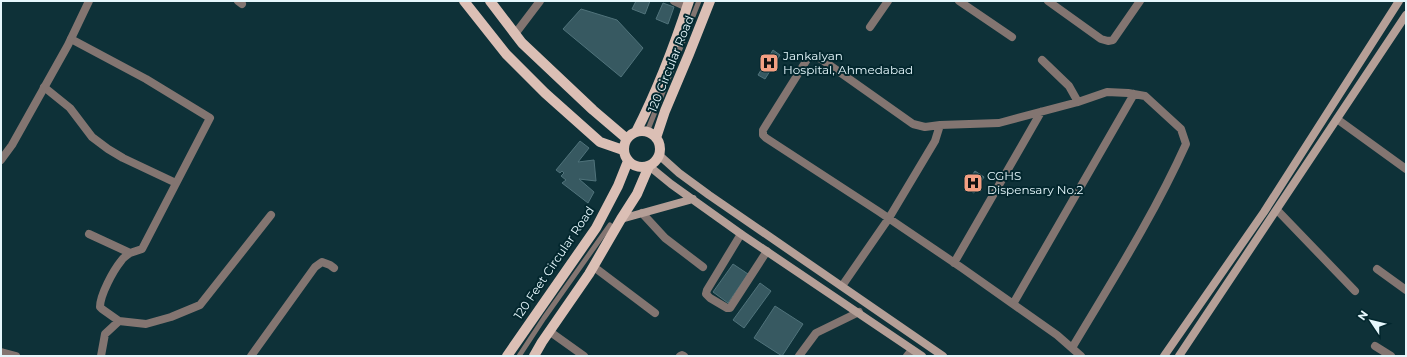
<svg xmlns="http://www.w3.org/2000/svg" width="1407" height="357" viewBox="0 0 1407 357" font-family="Montserrat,sans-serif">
<rect width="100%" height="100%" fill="#0e3138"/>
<path fill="#375961" stroke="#50737b" d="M636 1H650L645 14 632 9Z
M663 3 674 7 668 24 656 19Z
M581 9 617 20 643 48 621 77 563 29Z
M773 50 780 55 765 79 758 75Z
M580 141 589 148 578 162 594 160 596 181 579 179 594 192 588 203 562 183 566 180 561 176 564 173 562 171 560 173 556 170Z
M975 171 984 177 974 193 964 187Z
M733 264 748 274 728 303 713 292Z
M760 283 771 291 744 328 733 320Z
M775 306 803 324 782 356 754 338Z"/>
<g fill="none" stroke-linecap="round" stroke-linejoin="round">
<path stroke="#837571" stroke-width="5" d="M647 132 699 1
M519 356 544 318 610 225"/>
<path stroke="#837571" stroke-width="8" d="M238 1 242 4
M674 1 687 7
M959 1 1012 37
M1048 1 1101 39 1108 41 1113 40 1140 1
M870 27 888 1
M515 34 540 1
M71 39 146 79 210 118 142 249 130 253 89 234
M1042 60 1069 86 1078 102
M44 87 70 108 92 137 108 149 123 158 176 183
M1337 119 1406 169
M1277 210 1355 291
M642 213 665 238 703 267
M741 234 707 290 706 294 710 298 727 308H730L767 251
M954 263 1041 112
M594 267 655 313
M1377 269 1406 290
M842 286 889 218 935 141 940 125
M1013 304 1134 94
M119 321 102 309 100 307C100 295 113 271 121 261 123 258 127 255 130 253
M549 331 584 356
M1375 346 1391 356
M1072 348C1112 281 1154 215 1186 144L1181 129 1145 96 1128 93 1107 92 1078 102 999 123 940 125 925 127 913 124 821 59 815 57 808 58 763 130V135L766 138 878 211 962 268 1057 335 1081 356
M101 356 105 334 119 321 146 324 171 317 200 305 271 215
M251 356 315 267 322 262 330 265 334 268
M680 356 682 355 684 356
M799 356 816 333 859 312
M907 356 912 350"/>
<path stroke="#837571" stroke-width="8" d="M1 160 12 145 68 45 89 1
M1 352 16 356"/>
<path stroke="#b59f97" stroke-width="8" d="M659 155 679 173 709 195 943 356
M649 166 671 184 741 234 922 356
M621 219 693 199
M1164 356 1264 212 1399 1
M1179 356 1406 15"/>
<path stroke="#dbbfb5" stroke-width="10" d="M464 1 506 54 545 93 600 142 623 150
M490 1 522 43 593 110 627 139
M624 149a18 18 0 1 1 36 0a18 18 0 1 1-36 0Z
M636 132C658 89 674 47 689 1
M656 138 665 111 689 54 710 1
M507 356 596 228 618 186 628 161
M534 356 542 342 589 274 621 219 637 194 649 166"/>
</g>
<defs>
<g id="hospital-square" transform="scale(1)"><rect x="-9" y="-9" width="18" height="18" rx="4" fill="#f39f82" stroke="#03272e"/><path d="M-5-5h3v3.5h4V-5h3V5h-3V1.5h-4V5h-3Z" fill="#111"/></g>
</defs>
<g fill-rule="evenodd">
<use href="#hospital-square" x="769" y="63"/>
<use href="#hospital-square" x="973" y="183"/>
</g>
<g text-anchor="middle" stroke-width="4" stroke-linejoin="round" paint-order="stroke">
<g font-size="12" fill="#e5f7fc" stroke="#03272e" text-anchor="start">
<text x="783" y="60">Jankalyan<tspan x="783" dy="14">Hospital, Ahmedabad</tspan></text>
<text x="987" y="180">CGHS<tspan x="987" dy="14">Dispensary No.2</tspan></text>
</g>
<g font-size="12" fill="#e5f7fc" stroke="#03272e">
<text transform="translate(671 64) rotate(-68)" y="4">120 Circular Road</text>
<text transform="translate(554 263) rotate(-56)" y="4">120 Feet Circular Road</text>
</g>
</g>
<rect width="1407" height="357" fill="none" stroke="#e5f7fc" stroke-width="4"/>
<g transform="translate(1371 321) rotate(305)" stroke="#03272e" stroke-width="3" paint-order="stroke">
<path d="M0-3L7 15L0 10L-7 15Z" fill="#e5f7fc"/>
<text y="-6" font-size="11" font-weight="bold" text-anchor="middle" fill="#e5f7fc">N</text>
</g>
</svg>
